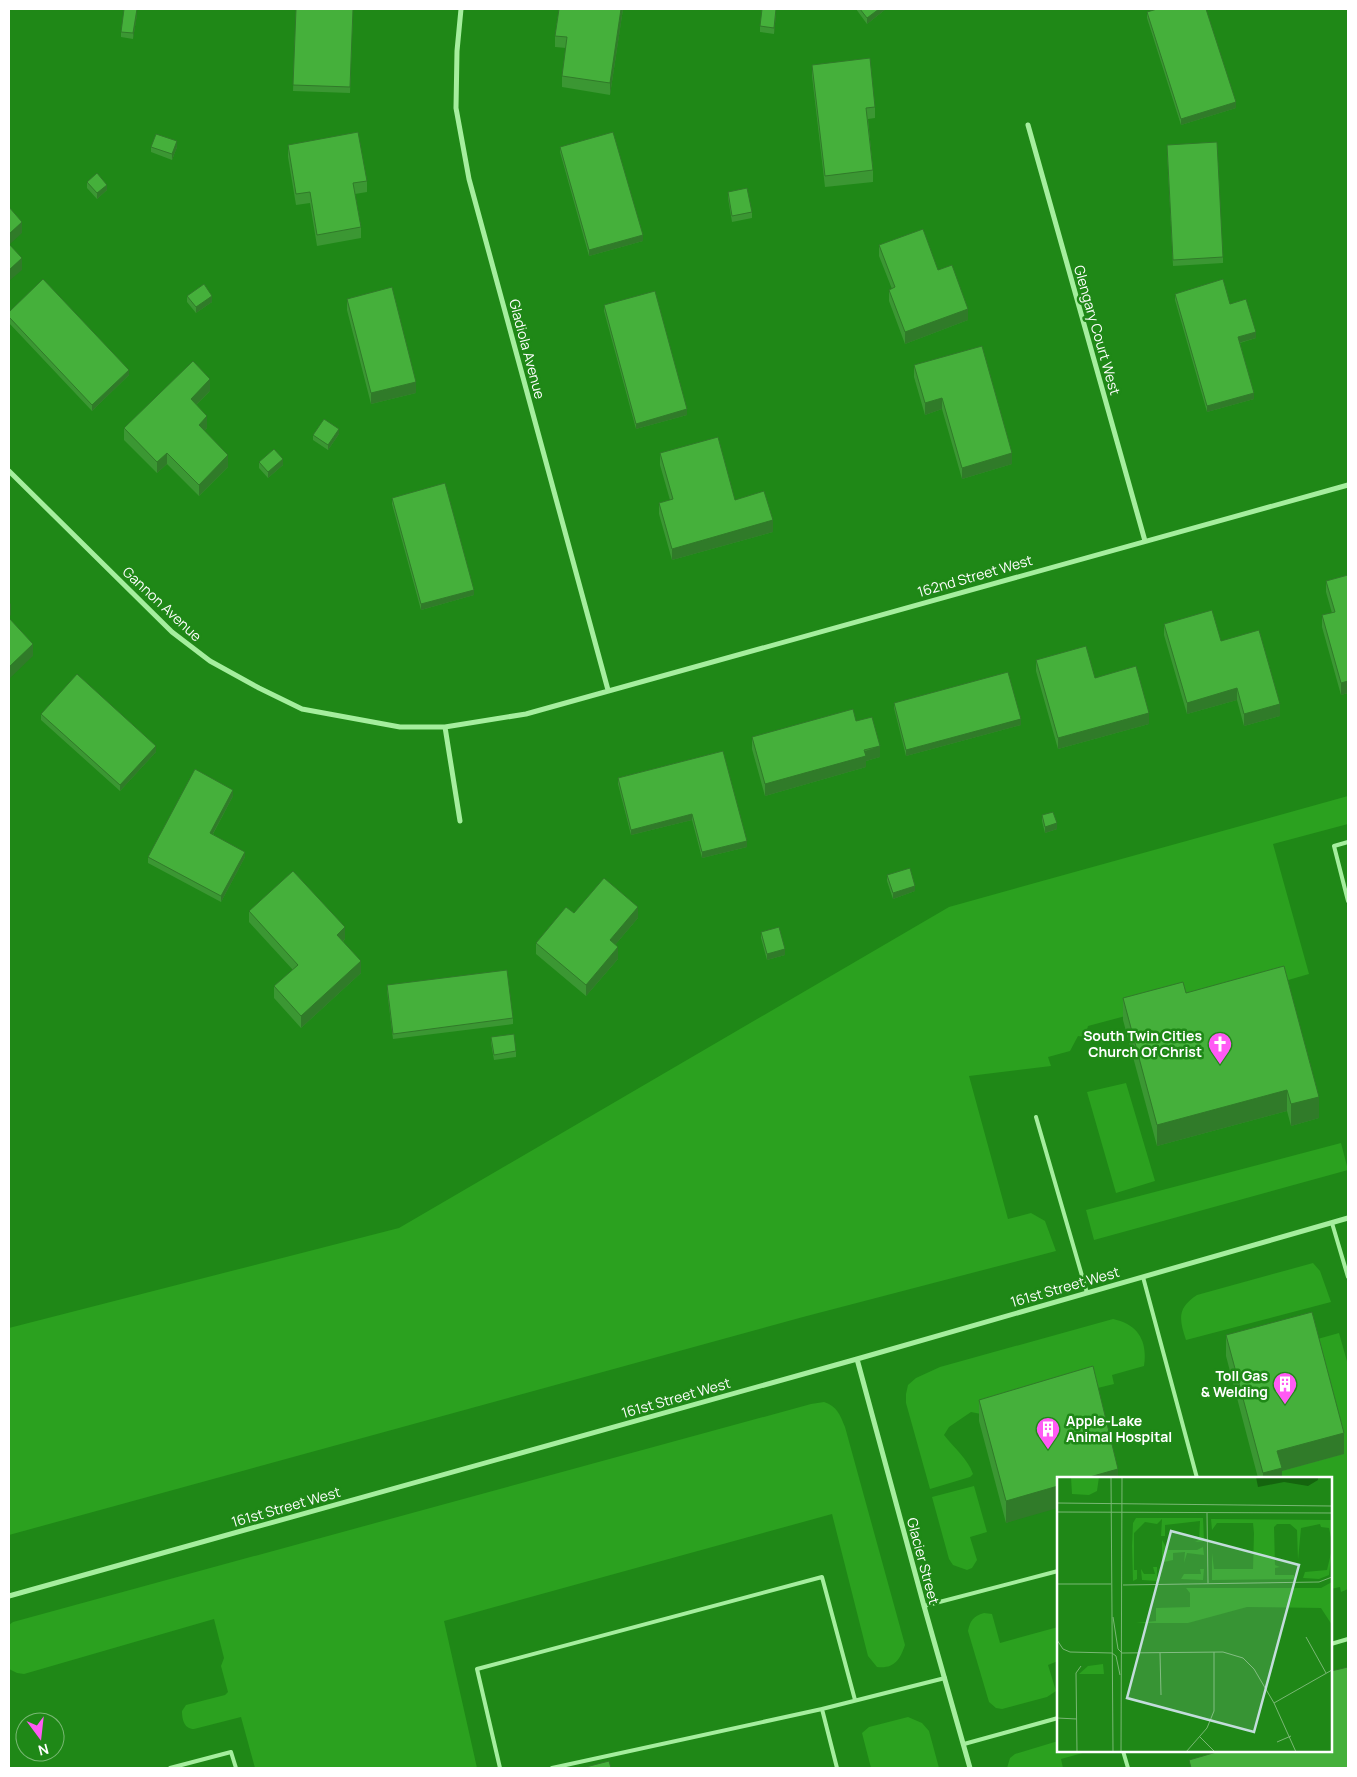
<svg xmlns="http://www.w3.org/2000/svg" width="1357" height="1777" viewBox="0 0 1357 1777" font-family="Manrope,sans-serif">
<rect width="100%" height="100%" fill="#1f8817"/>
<path fill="#2ba11f" d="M1348 796V824L1273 844 1309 974 1197 1006 1193 998 1088 1026 1085 1037 1078 1036 1070 1051 1048 1057 1051 1066 969 1076 1008 1219 1031 1213 1045 1221 1056 1251 803 1317 9 1535V1328L399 1228 949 907Z
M1126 1083 1155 1181 1116 1193 1087 1092Z
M1341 1143 1348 1170 1094 1240 1086 1210Z
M1313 1263 1320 1271 1331 1302 1186 1340C1179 1319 1177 1308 1197 1295Z
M1113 1319C1137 1324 1148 1340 1144 1366L1112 1375 1114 1384 986 1415 971 1412 949 1427 944 1435C954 1448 968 1459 973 1474L970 1477 930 1489 906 1403V1394L908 1385 916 1378 940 1367Z
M1339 1333 1348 1365V1589L1341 1592 1340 1587 1331 1589V1478H1279L1277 1472 1314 1340Z
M824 1402C837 1406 840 1415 845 1427L905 1645C900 1660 894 1669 877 1667L868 1656 832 1514 444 1621 477 1768H255L241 1717 194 1729C184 1729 182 1719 182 1711L186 1705 225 1695 228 1692 221 1666 224 1658 214 1619 24 1674 17 1673 9 1669V1625L13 1622 811 1404Z
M974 1486 987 1532 970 1537 977 1560 972 1568 967 1570 953 1565 949 1559 932 1497Z
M984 1613 992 1614 1000 1643 1058 1627V1661L1048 1665 1056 1691 1047 1697 1002 1709 996 1708 989 1702 968 1631C970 1621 973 1616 984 1613Z
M908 1717 922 1723 929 1731 939 1768H871L862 1733 869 1727Z
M1058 1741V1751H1090L1061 1759 1063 1768H1007L1010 1758 1015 1754Z"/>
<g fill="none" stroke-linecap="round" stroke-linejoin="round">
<path stroke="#a5ee9e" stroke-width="4" d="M1348 842 1334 846 1348 901
M1036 1117 1087 1293
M1332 1223 1348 1277
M1143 1277 1197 1478
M924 1606 1058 1571
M1331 1644 1348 1639
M822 1709 837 1768
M964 1744 1058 1718
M1123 1751 1128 1768
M170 1768 231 1752 236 1768
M500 1768 477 1669 822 1577 855 1700
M552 1768 822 1709 945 1678"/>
<path stroke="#a5ee9e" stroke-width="5" d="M461 9 457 51 456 108 469 179 608 690
M1028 125 1145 541
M9 471 172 632 210 661 259 688 302 709 400 727H445L526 714 1348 485
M445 727 460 821
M857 1359 924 1606 970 1768
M9 1596 857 1359 1348 1218"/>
</g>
<path fill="#3b9733" d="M296 9H353L350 93 293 91Z
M559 9H623L610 95 562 87V76L566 48 555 47V36Z
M856 9H886L867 24Z
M1147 12 1236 108 1181 125 1147 18Z
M137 14 133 39 121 37V32Z
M776 14 774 34 760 32V26Z
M812 65 875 107V118L868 119 873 170V182L825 187 812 76Z
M288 145 367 181V192L355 194 361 227V238L317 246 310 203 296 205 288 157Z
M151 147H177L172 160 151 152Z
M560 147 643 241 589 256 560 152Z
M1167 151 1223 257V263L1173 266Z
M87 182 107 190 97 199 87 188Z
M728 192 752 212V218L732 222 728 198Z
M879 245 938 270 968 320 905 344 889 301V290L892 289 879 256Z
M1175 294 1230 304 1256 338 1240 343 1254 399 1207 412 1175 300Z
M187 296 212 302 196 313 187 302Z
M347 299 416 393 371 404 347 310Z
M604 305 687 415 636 429 604 311Z
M9 312 129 375 92 411 9 323Z
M914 365 1012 464 962 479 942 409 925 415 914 377Z
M210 391 196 405 207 428 204 431 228 467 199 496 167 464 157 473 124 440V428Z
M339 434 328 450 313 440V435Z
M660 453 735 500 773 532 672 560 659 514V503L670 500 660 465Z
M259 462 283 465 268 478 259 468Z
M392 498 474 595 421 610 392 504Z
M1348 575V693L1341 695 1322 627V615L1332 613 1326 592V581Z
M1164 624 1221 641 1280 716 1244 726 1237 700 1187 714 1164 635Z
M1036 660 1095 678 1149 724 1058 749 1036 671Z
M894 703 1021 725 906 756 894 708Z
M41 714 156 752 120 791 41 720Z
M856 721 880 757 866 761V767L765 796 752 749V737Z
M723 751 747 847 702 858 692 820 631 835 618 784V778Z
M233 796 213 834 245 857 221 902 148 863V857Z
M1042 815 1057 829 1045 833 1042 821Z
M887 875 915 891 893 899 887 881Z
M249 911 345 939 343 941 361 973 301 1028 274 998V986L293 970 249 922Z
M574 913 638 918 615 945 618 959 586 996 536 954V943Z
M761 932 785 955 767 960 761 938Z
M387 985 513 1018V1024L393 1039 387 991Z
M1186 993 1319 1118 1291 1126 1287 1111 1157 1146 1123 1020V998Z
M491 1037 516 1051V1057L494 1060 491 1043Z
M1226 1335 1344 1454 1282 1471V1478H1258L1226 1356Z
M979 1400 1118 1478 1006 1523 979 1421Z"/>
<path fill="#307b29" d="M137 9V14L133 39V33Z
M621 9H623L610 95V83Z
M776 9V14L774 34V28Z
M879 9H886L867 24V18Z
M1236 102V108L1181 125V119Z
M177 141V147L172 160V154Z
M107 185V190L97 199V193Z
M22 222V233L9 245V234Z
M643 235V241L589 256V250Z
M22 258V270L9 281V270Z
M212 296V302L196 313V307Z
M968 309V320L905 344V332Z
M1256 332V338L1238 343V337Z
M129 370V375L92 411V405Z
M210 379V391L191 410V399Z
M416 382V393L371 404V393Z
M1254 393V399L1207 412V406Z
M942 398V409L925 415V403Z
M687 409V415L636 429V424Z
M207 416V428L199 437V425Z
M339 429V434L328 450V445Z
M167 453V464L157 473V462Z
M1012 453V464L962 479V468Z
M228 455V467L199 496V485Z
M283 459V465L268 478V472Z
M773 520V532L672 560V549Z
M474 590V595L421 610V604Z
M11 603V615L9 617V605Z
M33 644V656L9 679V667Z
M1348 681V693L1341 695V683Z
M1237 688V700L1187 714V703Z
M1280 704V716L1244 726V714Z
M1149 713V724L1058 749V738Z
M1021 719V725L906 756V750Z
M156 746V752L120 791V785Z
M880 746V757L866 761V767L765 796V784Z
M233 790V796L210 839V833Z
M692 814V820L631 835V830Z
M1057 823V829L1045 833V827Z
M747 841V847L702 858V852Z
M245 852V857L221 902V896Z
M915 886V891L893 899V893Z
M638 907V918L610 951V940Z
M345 927V939L337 946V935Z
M618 947V959L586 996V985Z
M785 949V955L767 960V954Z
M361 961V973L301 1028V1016Z
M1287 1090V1111L1157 1146V1125Z
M1319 1097V1118L1291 1126V1104Z
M1344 1433V1454L1282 1471V1478H1263V1473L1277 1451Z
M1118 1469V1478H1086Z
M1058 1486V1508L1006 1523V1501Z"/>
<path fill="#45b03b" stroke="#307b29" d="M124 9H137L133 33 121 32Z
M296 9H353L350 87 293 85Z
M559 9H621L610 83 562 76 567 37 555 36Z
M762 9H776L774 28 760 26Z
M860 9H879L867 18Z
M1157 9H1206L1236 102 1181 119 1147 12Z
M870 58 875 107 866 108 873 170 825 176 812 65Z
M358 132 367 181 353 183 361 227 317 235 310 192 296 194 288 145Z
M613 132 643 235 589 250 560 147Z
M156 134 177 141 172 154 151 147Z
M1217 142 1223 257 1173 260 1167 145Z
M97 173 107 185 97 193 87 182Z
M747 188 752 212 732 216 728 192Z
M9 207 22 222 9 234Z
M923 229 938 270 952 265 968 309 905 332 889 290 895 287 879 245Z
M9 244 22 258 9 270Z
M43 279 129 370 92 405 9 317V312Z
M1223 279 1230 304 1246 299 1256 332 1238 337 1254 393 1207 406 1175 294Z
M204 284 212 296 196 307 187 296Z
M392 287 416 382 371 393 347 299Z
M655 291 687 409 636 424 604 305Z
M982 346 1012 453 962 468 942 398 925 403 914 365Z
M193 361 210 379 191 399 207 416 199 425 228 455 199 485 167 453 157 462 124 428Z
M324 419 339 429 328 445 313 435Z
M718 437 735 500 764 491 773 520 672 549 659 503 673 499 660 453Z
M274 449 283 459 268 472 259 462Z
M445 483 474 590 421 604 392 498Z
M1348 575V681L1341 683 1322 615 1335 612 1326 581Z
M1212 610 1221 641 1259 630 1280 704 1244 714 1237 688 1187 703 1164 624Z
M9 618 33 644 9 667Z
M1086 646 1095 678 1136 666 1149 713 1058 738 1036 660Z
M1008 672 1021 719 906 750 894 703Z
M77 674 156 746 120 785 41 714Z
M853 709 856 721 872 717 880 746 864 750 866 756 765 784 752 737Z
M723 751 747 841 702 852 692 814 631 830 618 778Z
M195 769 233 790 210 833 245 852 221 896 148 857Z
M1053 812 1057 823 1045 827 1042 815Z
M910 868 915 886 893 893 887 875Z
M293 871 345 927 337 935 361 961 301 1016 274 986 298 965 249 911Z
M604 878 638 907 610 940 618 947 586 985 536 943 566 907 574 913Z
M779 927 785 949 767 954 761 932Z
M1284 966 1319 1097 1291 1104 1287 1090 1157 1125 1123 998 1183 982 1186 993Z
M507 970 513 1018 393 1034 387 985Z
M514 1034 516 1051 494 1055 491 1037Z
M1312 1312 1344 1433 1277 1451 1282 1468 1263 1473 1226 1335Z
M1093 1366 1118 1469 1086 1478H1058V1486L1006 1501 979 1400Z
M1348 1667V1768H1191L1189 1760 1220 1751H1331V1671Z
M609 1761 611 1768H582Z"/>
<defs>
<g id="church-pin" transform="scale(1.25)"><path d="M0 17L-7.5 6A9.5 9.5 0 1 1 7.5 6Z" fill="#ff5af4" stroke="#1f8817"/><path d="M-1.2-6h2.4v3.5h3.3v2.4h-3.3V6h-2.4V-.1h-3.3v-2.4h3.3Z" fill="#fff"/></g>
<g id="building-pin" transform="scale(1.25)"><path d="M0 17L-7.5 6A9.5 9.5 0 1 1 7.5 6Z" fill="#ff5af4" stroke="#1f8817"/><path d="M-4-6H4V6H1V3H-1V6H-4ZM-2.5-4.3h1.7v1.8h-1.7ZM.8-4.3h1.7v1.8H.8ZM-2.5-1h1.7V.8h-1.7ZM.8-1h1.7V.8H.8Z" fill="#fff"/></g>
</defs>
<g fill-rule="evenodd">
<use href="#church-pin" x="1220" y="1044"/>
<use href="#building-pin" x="1285" y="1384"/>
<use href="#building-pin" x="1048" y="1429"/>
</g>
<g text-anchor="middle" stroke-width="5" stroke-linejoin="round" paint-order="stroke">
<g font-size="14" fill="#fff" stroke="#1f8817">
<text transform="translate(1097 330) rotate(74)" y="5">Glengary Court West</text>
<text transform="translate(527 349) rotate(75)" y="5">Gladiola Avenue</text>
<text transform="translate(975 576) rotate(-16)" y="5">162nd Street West</text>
<text transform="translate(162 604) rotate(43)" y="5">Gannon Avenue</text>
<text transform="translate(1065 1287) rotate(-16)" y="5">161st Street West</text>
<text transform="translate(676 1398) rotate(-16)" y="5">161st Street West</text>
<text transform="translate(286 1507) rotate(-16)" y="5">161st Street West</text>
<text transform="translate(923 1561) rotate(75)" y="5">Glacier Street</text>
</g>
<g font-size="14" font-weight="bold" fill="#fff" stroke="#1f8817" text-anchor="end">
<text x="1202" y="1041">South Twin Cities<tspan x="1202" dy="16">Church Of Christ</tspan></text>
<text x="1268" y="1381">Toll Gas<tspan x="1268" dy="16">&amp; Welding</tspan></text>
<text x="1066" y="1426" text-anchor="start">Apple-Lake<tspan x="1066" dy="16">Animal Hospital</tspan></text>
</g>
</g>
<g transform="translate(1057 1477)">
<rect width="275" height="275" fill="#1f8817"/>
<path d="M14 0H42L40 14 32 18 15 17ZM79 41H146L147 64 138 65 142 63 143 44 108 48V59H104L105 42 100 47 88 45 77 56V93H80V102L76 104 75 69 76 46ZM154 42 275 43V66L272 51 264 50 263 47 244 51 241 83 240 53 233 47H220L217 50 218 88 223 90 218 91V98H237V102L155 103V76L157 92H196L197 56 196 46H160L155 53ZM105 63 111 73H140L146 70 147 78 130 76 127 86 128 75 116 76V83L107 85 105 96ZM275 72 272 98 262 102 246 101 248 95 270 93ZM96 90H100V104L85 103 84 92 87 97H98ZM143 92H147L146 103 124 102 127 97H144ZM275 105V148L264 131 190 130 131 146H79L99 144V131L133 130V116L129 111H264ZM46 187 47 197H22L31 189Z" fill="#2ba11f"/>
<path d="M199 0H261V3L251 9 227 5 201 10Z" fill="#14650e"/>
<path fill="none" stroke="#79b874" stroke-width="1" d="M54 0 56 275M0 26 275 29M0 35 275 36M150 36 151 106M0 107H54M66 108 262 105 275 100M56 140 61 172 65 176M249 160 269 196M0 163 6 172 13 175 55 176M55 176 59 179 63 198M65 176 166 175 186 181 197 192 217 226 239 275M103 176 104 218M217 226 275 193M0 241 20 242M143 260 158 275M220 265 234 259M20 275 19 196 24 189M64 275 65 0M129 275 150 251 157 234V175"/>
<path fill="#c3dddb" fill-opacity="0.15" stroke="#c3dddb" stroke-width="2.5" d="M114 54 242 88 197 255 70 221Z"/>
<rect width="275" height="275" fill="none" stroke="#fff" stroke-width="2.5"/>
</g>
<rect width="1357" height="1777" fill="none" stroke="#ffffff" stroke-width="20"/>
<g transform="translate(40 1737) rotate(165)"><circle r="24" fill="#1f8817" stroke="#79b874"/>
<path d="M0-4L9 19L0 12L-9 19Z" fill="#ff5af4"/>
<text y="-8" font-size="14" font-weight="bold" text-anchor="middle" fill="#ffffff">N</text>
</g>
</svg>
